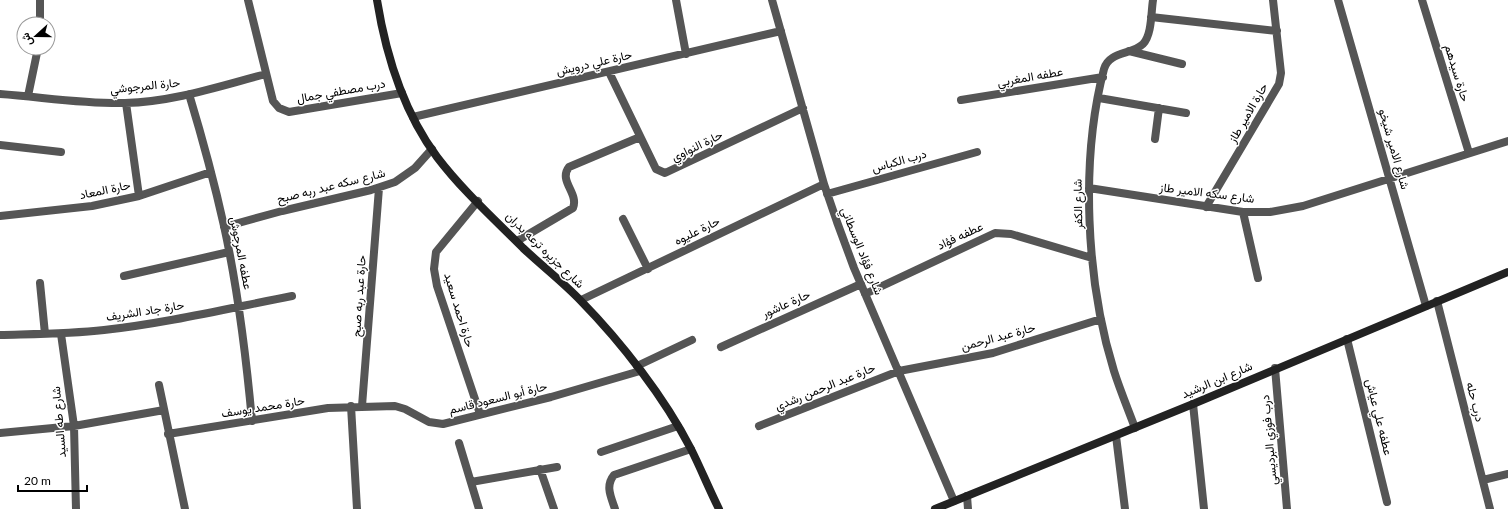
<svg xmlns="http://www.w3.org/2000/svg" width="1508" height="509" viewBox="0 0 1508 509" font-family="Lato,Vazirmatn,sans-serif">
<rect width="100%" height="100%" fill="#fff"/>
<g fill="none" stroke-linecap="round" stroke-linejoin="round">
<path stroke="#555" stroke-width="8" d="M40 0V24
M248 0 273 101 279 108 289 112 402 93
M676 0 686 54
M772 0 824 184 837 222 854 268 954 501
M1338 0 1426 306
M1422 0 1469 153
M1151 17 1277 31
M1129 51 1182 64
M609 72 656 169 665 173 803 108
M0 94C42 97 83 104 125 103 173 102 220 86 266 74
M189 94C202 137 214 181 224 226 238 290 246 355 252 421
M28 96 38 48
M1099 98 1186 113
M961 100 1103 77
M126 103 139 196
M413 117 781 31
M1155 139 1159 108
M0 145 61 152
M1089 188 1243 212H1270L1303 206 1508 141
M827 194 977 152
M478 201 436 252 434 269 437 286 480 414
M1206 207 1279 84 1281 73 1273 0
M1243 212 1258 278
M0 216 92 206 139 196 211 172
M623 219 648 269
M224 227 282 211 371 190 395 182 415 168 432 149
M517 241 573 208C579 193 558 181 569 167L640 137
M124 276 229 252
M40 283 45 334
M865 294 995 233 1011 234 1092 258
M581 300 824 184
M1437 301 1490 509
M61 334 74 426 76 509
M0 335C35 334 69 334 104 330 167 323 230 308 292 296
M1347 339 1387 502
M721 347 861 284
M637 366 692 340
M1275 368 1287 509
M159 385 185 509
M1193 404 1204 509
M351 406 357 509
M362 406 379 188
M759 426 899 371 993 353 1101 319
M1135 428C1128 409 1120 390 1114 371 1086 281 1080 160 1104 69 1109 51 1132 55 1143 44 1152 35 1151 12 1153 0
M0 433 74 426 164 410
M168 434 328 408 395 406 405 409 429 422 443 424 551 397 640 371
M1116 436 1125 509
M459 443 479 509
M601 452 678 426
M540 469 554 509
M1483 480 1508 474
M471 482 557 467
M967 496 968 509
M615 509C611 497 605 486 614 475L691 449"/>
<path stroke="#222" stroke-width="8" d="M377 0C386 56 403 111 437 157 462 190 494 219 523 248 542 266 563 282 581 301 622 343 664 397 691 449 701 469 709 489 719 509
M935 509 1193 404 1508 272"/>
</g>
<g text-anchor="middle" stroke-width="3" stroke-linejoin="round" paint-order="stroke">
<g font-size="12" fill="#000" stroke="#fff">
<text transform="translate(594 63) rotate(-13)" y="4">حارة علي درويش</text>
<text transform="translate(1457 73) rotate(73)" y="4">حارة سيدهم</text>
<text transform="translate(1030 77) rotate(-10)" y="4">عطفه المغربي</text>
<text transform="translate(145 86) rotate(-6)" y="4">حارة المرجوشي</text>
<text transform="translate(341 91) rotate(-10)" y="4">درب مصطفي جمال</text>
<text transform="translate(1248 113) rotate(-60)" y="4">حارة الامير طاز</text>
<text transform="translate(697 146) rotate(-26)" y="4">حارة النواوي</text>
<text transform="translate(1394 149) rotate(74)" y="4">شارع الامير شيخو</text>
<text transform="translate(899 161) rotate(-16)" y="4">درب الكباس</text>
<text transform="translate(331 186) rotate(-14)" y="4">شارع سكه عبد ربه صبح</text>
<text transform="translate(105 190) rotate(-12)" y="4">حارة المعاد</text>
<text transform="translate(1207 193) rotate(7)" y="4">شارع سكه الامير طاز</text>
<text transform="translate(1078 204) rotate(-91)" y="4">شارع الكفر</text>
<text transform="translate(697 231) rotate(-26)" y="4">حارة عليوه</text>
<text transform="translate(960 236) rotate(-25)" y="4">عطفه فؤاد</text>
<text transform="translate(545 250) rotate(44)" y="4">شارع جزيره ترعه بدران</text>
<text transform="translate(862 251) rotate(68)" y="4">شارع فؤاد الوسطاني</text>
<text transform="translate(241 253) rotate(79)" y="4">عطفه المرجوش</text>
<text transform="translate(359 296) rotate(-86)" y="4">حارة عبد ربه صبح</text>
<text transform="translate(786 304) rotate(-24)" y="4">حارة عاشور</text>
<text transform="translate(459 310) rotate(73)" y="4">حارة احمد سعيد</text>
<text transform="translate(145 311) rotate(-9)" y="4">حارة جاد الشريف</text>
<text transform="translate(998 337) rotate(-15)" y="4">حارة عبد الرحمن</text>
<text transform="translate(1217 380) rotate(-23)" y="4">شارع ابن الرشيد</text>
<text transform="translate(825 387) rotate(-22)" y="4">حارة عبد الرحمن رشدي</text>
<text transform="translate(498 398) rotate(-14)" y="4">حارة أبو السعود قاسم</text>
<text transform="translate(1475 402) rotate(76)" y="4">درب حله</text>
<text transform="translate(263 407) rotate(-9)" y="4">حارة محمد يوسف</text>
<text transform="translate(1379 417) rotate(76)" y="4">عطفه علي عياش</text>
<text transform="translate(59 422) rotate(-95)" y="4">شارع طه السيد</text>
<text transform="translate(1269 440) rotate(-95)" y="4">درب فوزي البرديسي</text>
</g>
</g>
<g transform="translate(36 36) rotate(249)"><circle r="19" fill="#ffffff" stroke="#999999"/>
<path d="M0-3L7 15L0 10L-7 15Z" fill="#000000"/>
<text y="-6" font-size="11" font-weight="bold" text-anchor="middle" fill="#000000">ش</text>
</g>
<path d="M18 485v6h69v-6" fill="none" stroke="#000000" stroke-width="2"/>
<text x="24" y="485" font-size="12" fill="#000000" stroke="#ffffff" stroke-width="3" paint-order="stroke">20 m</text>
</svg>
